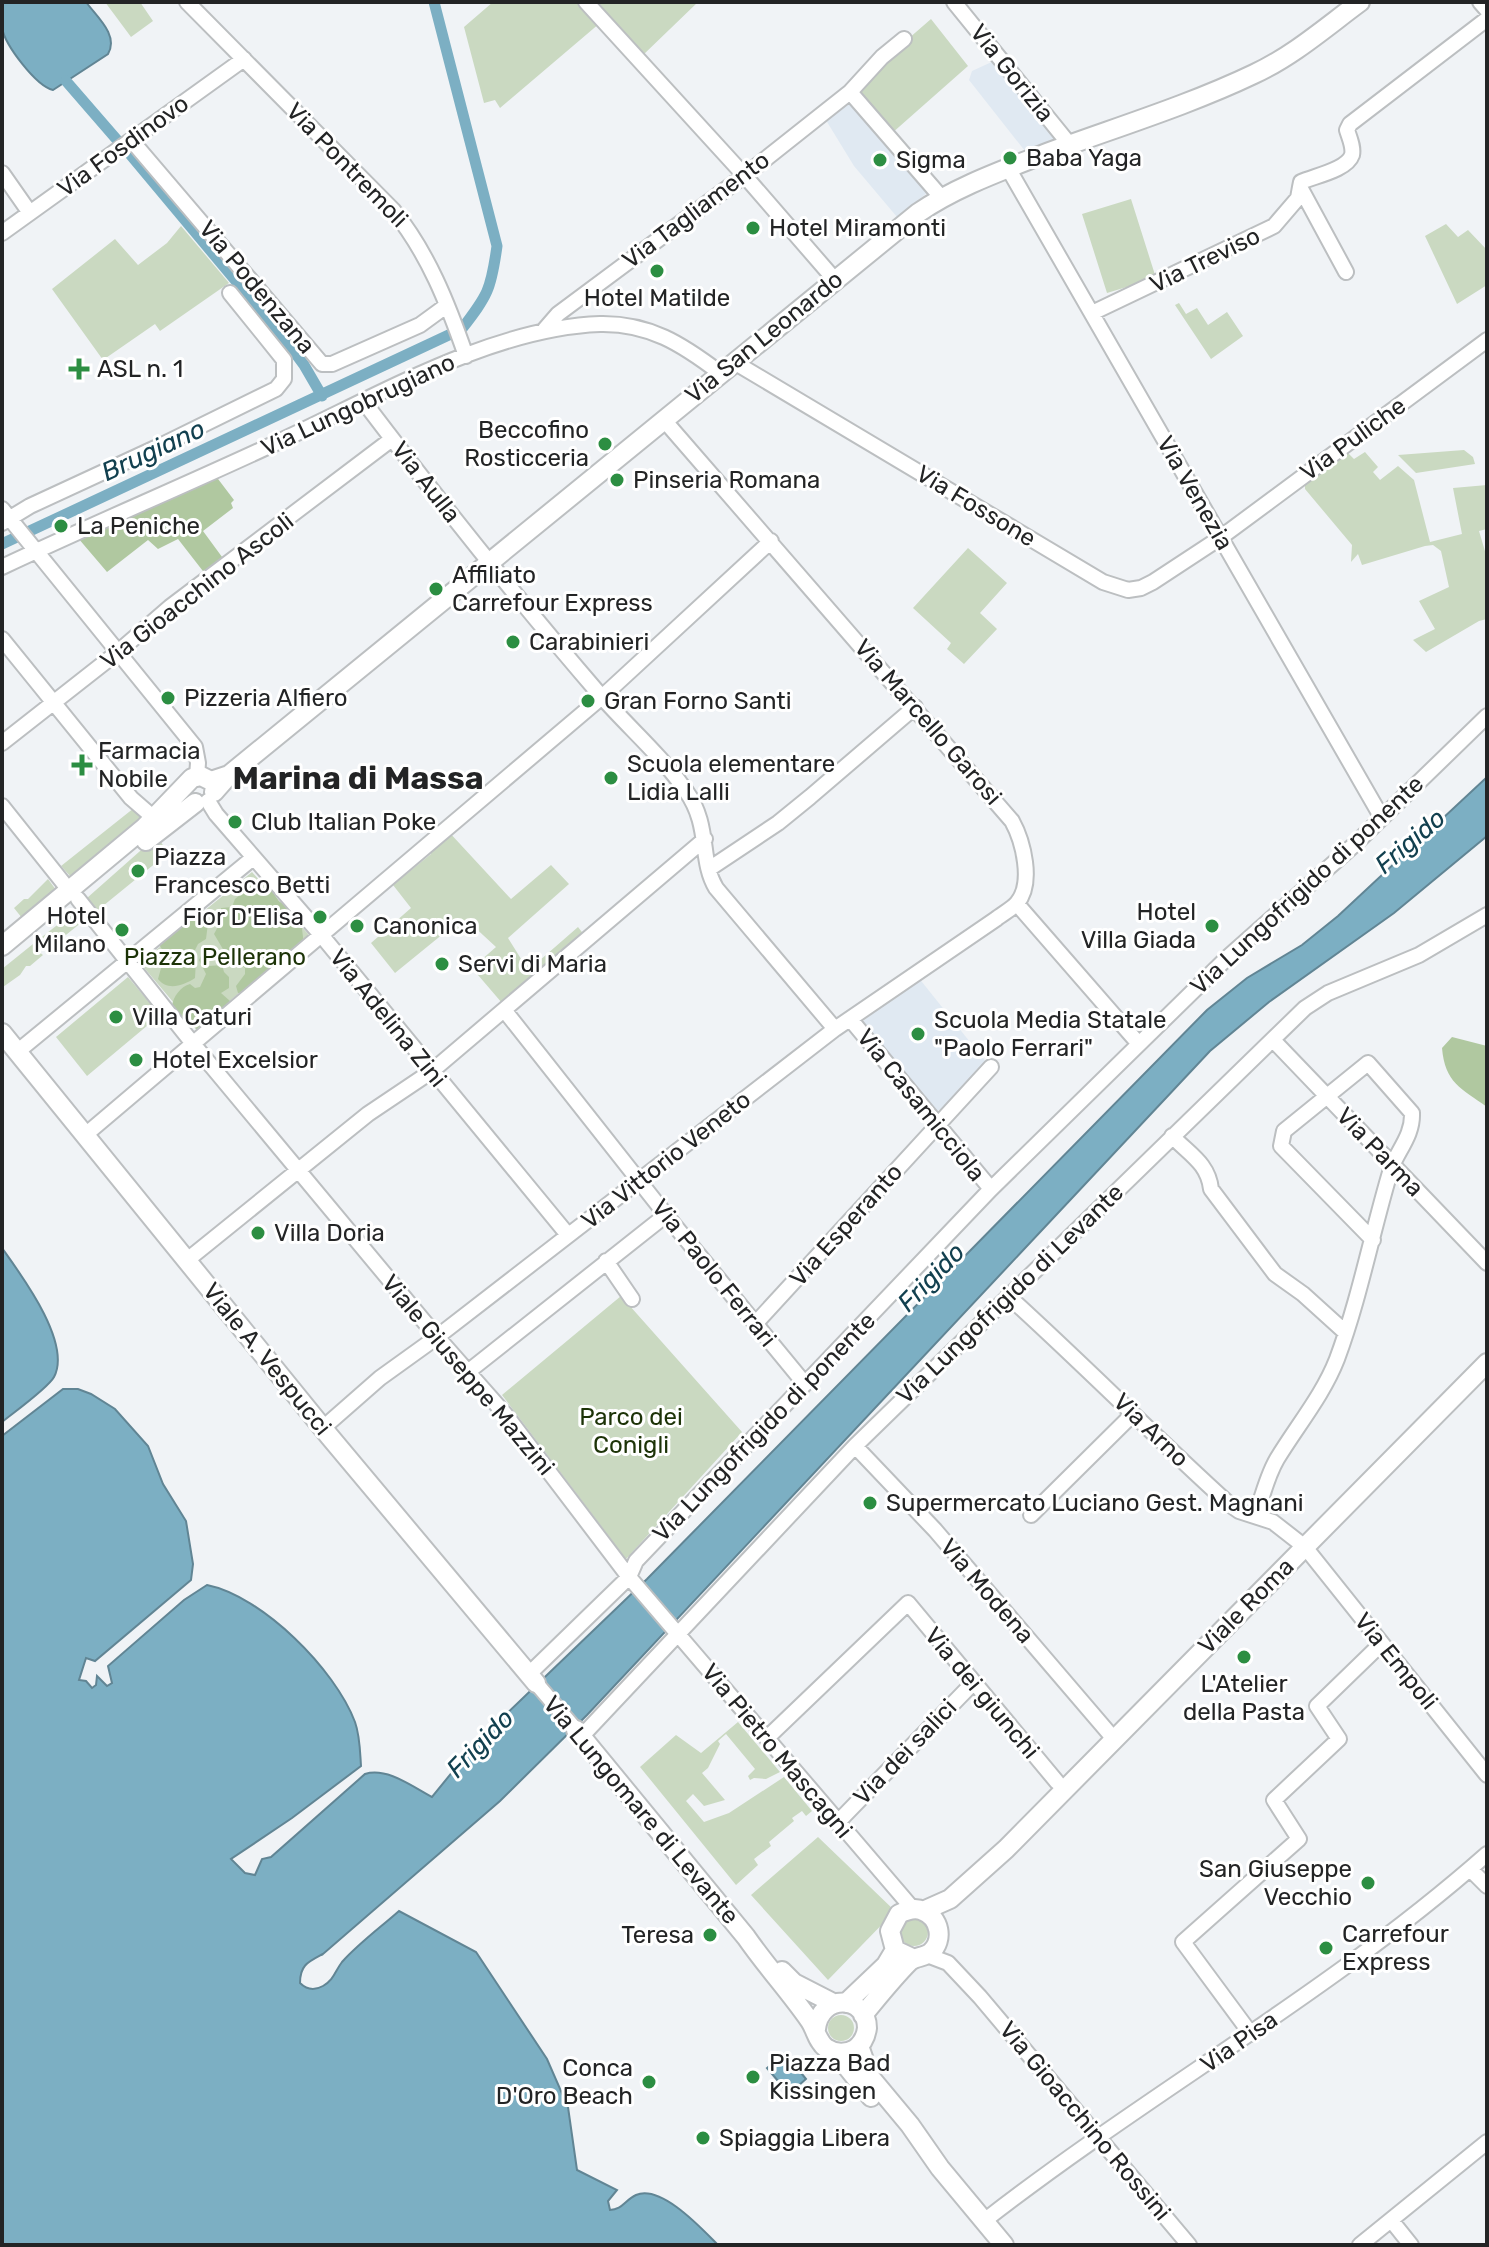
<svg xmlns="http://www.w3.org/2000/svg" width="1489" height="2247" viewBox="0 0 1489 2247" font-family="Rubik,sans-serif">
<rect width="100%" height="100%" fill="#f0f3f6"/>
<path fill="#e0e9f2" d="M996 60 1057 138 1056 140 1025 151 969 80 972 71Z
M848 96 932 189 897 217 854 166 824 117Z
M918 977 986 1062 944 1108 936 1111 862 1022Z"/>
<path fill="#cad9c1" d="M105 2H140L153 21 131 37Z
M493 2H580L600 23 500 108 495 100 484 103 464 27Z
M593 2H698L642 56Z
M931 19 968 66 891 134 854 92 885 59Z
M1131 199 1156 278 1107 293 1082 214Z
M1446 224 1458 237 1468 230 1487 250V285L1457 304 1425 236Z
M181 226 229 283 160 331 155 324 103 360 52 289 115 239 138 265 167 243Z
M1179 303 1186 314 1197 308 1208 325 1227 312 1243 336 1211 359 1175 305Z
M1464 450 1473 457 1475 464 1416 473 1398 455Z
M1347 452 1354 459 1365 452 1378 467 1373 472 1380 480 1398 466 1414 480 1430 542 1462 534 1453 488 1487 485V529L1479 531 1487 558V619L1479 621 1426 652 1413 640 1435 629 1419 601 1449 587 1441 551 1433 545 1425 546 1362 565 1358 554 1351 562 1352 545 1305 489V483Z
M968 548 1007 583 980 613 997 629 964 664 947 649 951 643 913 608Z
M134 808 144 819 70 876 61 866Z
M448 831 511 899 551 865 569 884 508 938 523 962 531 968 578 927 585 936 502 1003 472 968 496 947 470 923 457 932 449 929 395 973 371 943 411 908 393 885 431 854 429 849Z
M157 836 168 853 98 910 87 898Z
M252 872 309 935 196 1029 140 963Z
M48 879 56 890 22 918 14 908 24 899H28Z
M74 912 82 922 46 951 38 940Z
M33 944 34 948 43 955 30 966H26L20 975 3 987 2 969Z
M128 977 154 1008 144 1017 148 1025 87 1076 56 1037Z
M621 1296 742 1432 626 1559 502 1395Z
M738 1722 780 1772 766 1779 754 1778 750 1780 748 1776 755 1769 726 1734 718 1741 720 1744 708 1768 702 1773 725 1800 704 1806 693 1794 686 1801 704 1822 729 1813 784 1777 812 1811 806 1816 802 1811 792 1818 794 1821 769 1842 771 1846 754 1859 758 1865 736 1885 640 1767 676 1735 701 1753Z
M818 1837 895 1911 828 1980 751 1895Z
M900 1932a14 14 0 1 1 28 0a14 14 0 1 1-28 0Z
M828 2028a13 13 0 1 1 26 0a13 13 0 1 1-26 0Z"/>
<path fill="#b0c8a0" d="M215 475 234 500 231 503 233 508 203 531 225 561 206 575 178 539 158 549 148 540 107 572 78 538Z
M251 886H259L263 892 272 891 279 901 306 921 302 929 304 945 282 959 281 966 242 993H238L236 986 245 974V968L227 956 214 934 221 921V908L232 907 235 899Z
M201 909 207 911 209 915 206 939 198 944 193 954 184 957 181 962 196 960 195 978C183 986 167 991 158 979L165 954 158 943Z
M202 954 208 957 209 966 222 965 224 972 229 977V988L221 993 230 1001V1005L209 1026 198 1030 183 1020 172 1006C173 997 181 986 190 984L195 988 200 987 206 974 199 960Z
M1452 1037 1487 1046V1107C1461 1088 1445 1083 1442 1048Z"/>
<path fill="#7cafc3" stroke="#618594" stroke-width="2" d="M2 2H86C97 17 119 35 108 54L53 90C36 86 5 45 2 28 0 20 2 10 2 2Z
M1487 777V836L1394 913 1269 1002 1210 1051 587 1715 500 1801 323 1954C308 1962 300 1965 300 1983 307 1990 314 1991 323 1986 334 1980 335 1971 342 1962 359 1943 381 1927 399 1911L476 1952 547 2059 568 2107 577 2170 617 2190 608 2201 610 2210C622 2210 625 2200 636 2195 661 2184 702 2229 718 2245H2V1436L63 1389H78L91 1394 115 1409 148 1446 163 1484 186 1521 193 1564 191 1580 95 1661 86 1658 79 1680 86 1681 92 1688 96 1685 97 1676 107 1686 112 1683 108 1666 184 1600 207 1585C262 1596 335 1669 355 1722 360 1736 360 1751 361 1766L292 1818 231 1859 245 1873 255 1875 262 1859 271 1857 365 1774C387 1767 413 1787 432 1797L475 1744 647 1579 1207 1010 1247 978 1302 945 1338 916Z
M2 1248C22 1276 72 1343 54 1377 48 1388 13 1413 2 1422Z
M785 2053 806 2079 789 2094 767 2068Z"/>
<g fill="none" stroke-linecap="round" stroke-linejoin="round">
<path stroke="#7cafc3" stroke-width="11" d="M434 2 497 246C491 290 488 295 461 330
M66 81 118 141
M129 153 287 342 304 365 322 396
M2 544 453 333"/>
<g stroke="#bcbfc1" stroke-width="18">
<path id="minor" d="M187 2 393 210C428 253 448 304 466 356
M586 2 744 175 835 280
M954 2 1070 145
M1480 2 1487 10
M850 92 882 57 904 39
M132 141 322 364H332L420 325 446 306
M1008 168 1382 818
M2 173 30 213
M2 233 244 59
M1346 272 1300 187 1301 182C1314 176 1347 170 1352 155 1354 147 1349 137 1347 130L1350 124 1487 19
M1092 313 1274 226 1298 198 1300 187
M545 329 558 314 749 172 850 92 941 197
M734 362 1103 582 1128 590 1141 588 1153 582 1220 538 1487 340
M364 402C440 502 519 601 601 696 629 728 662 756 686 791 711 826 699 860 716 888L835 1029
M2 509 195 747 198 763 197 776
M2 523 30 506 164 444 276 389 284 379V360L230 293
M2 567C93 524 186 485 278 442 376 397 491 328 600 324 649 323 682 344 720 373
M2 639 131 798 154 818
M2 743 118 652 170 607 392 439
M208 801 216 814 322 936 568 1235
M2 806 65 885V893
M709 869 778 823 810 797 915 707
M78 899 194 1045 437 1337 505 1414 629 1577 913 1909
M1017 904 1139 1044
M505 1011 666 1215 805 1384
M851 1020 991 1189
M1273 1040 1487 1263
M17 1052 253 858
M84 1136 602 697 771 541
M1172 1136C1189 1154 1208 1163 1211 1189L1275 1274 1303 1294 1345 1332
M186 1261 368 1114 432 1071 705 839
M606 1261 632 1299
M1008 1296C1083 1364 1154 1436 1229 1504L1239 1511 1273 1522 1305 1547 1487 1775
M755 1324 991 1067
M469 1371 666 1215
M323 1428 380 1378 437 1337 835 1029 996 919C1002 914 1012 909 1017 903 1034 883 1023 841 1012 821L664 420
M855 1446 935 1530 1114 1739
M1031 1515 1133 1414
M1256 1516C1262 1497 1267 1476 1277 1459 1297 1426 1323 1395 1337 1359 1360 1297 1372 1232 1391 1169 1397 1151 1413 1136 1412 1113L1368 1063 1284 1131 1281 1146 1373 1240
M528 1675 629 1577 636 1561 991 1189 1227 958 1354 845 1487 716
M536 1683 576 1730
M581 1737 855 1446 1305 1008 1328 993 1419 955 1487 915
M767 1738 908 1603 1057 1782
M837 1823 974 1682
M1470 1869 1487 1886
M927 1955 948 1963 980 1997 1189 2245
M1251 2034 1183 1942 1299 1839 1274 1800 1339 1739 1317 1706 1381 1644
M1391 2220 1411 2245
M984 2221C1148 2093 1331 1992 1487 1854
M1360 2245 1487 2142"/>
</g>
<g stroke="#bcbfc1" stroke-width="22">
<path id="major" d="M214 792 229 775 918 213C956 187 1001 171 1044 154 1114 128 1187 106 1254 74 1293 56 1326 27 1360 2
M146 841 195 803
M2 946 144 828 192 778 201 776 211 781 229 775
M2 1033 330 1437 536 1683
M576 1730 746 1937C766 1966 790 1992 810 2021 816 2030 817 2041 826 2048 835 2054 846 2054 855 2049 862 2044 866 2036 867 2028 867 1995 820 1993 816 2029
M923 1911 950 1899 1006 1849 1487 1363
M782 1971 794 1983 833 2003
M846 2003 886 1965 895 1950
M863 2015C878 1997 893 1978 909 1962 915 1956 924 1958 931 1952 944 1940 940 1918 923 1911 915 1907 907 1910 899 1914L890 1931 895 1950 912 1958
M859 2046 870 2077 910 2125 940 2168 1004 2245
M835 2052 871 2097"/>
</g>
<use href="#minor" stroke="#fff" stroke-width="14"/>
<use href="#major" stroke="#fff" stroke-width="18"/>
</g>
<g fill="#2c8e42" stroke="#fff" stroke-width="3">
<circle cx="1010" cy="158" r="8"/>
<circle cx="880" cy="160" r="8"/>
<circle cx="753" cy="228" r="8"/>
<circle cx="657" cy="271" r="8"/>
<path d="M75 357h8v8h8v8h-8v8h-8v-8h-8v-8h8z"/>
<circle cx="605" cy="444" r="8"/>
<circle cx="617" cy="480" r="8"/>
<circle cx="61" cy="526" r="8"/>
<circle cx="436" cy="589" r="8"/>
<circle cx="513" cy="642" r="8"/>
<circle cx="168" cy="698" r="8"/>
<circle cx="588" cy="701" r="8"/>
<path d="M78 753h8v8h8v8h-8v8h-8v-8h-8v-8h8z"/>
<circle cx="611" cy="778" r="8"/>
<circle cx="235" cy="822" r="8"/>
<circle cx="138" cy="871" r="8"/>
<circle cx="320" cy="917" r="8"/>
<circle cx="357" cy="926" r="8"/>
<circle cx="1212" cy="926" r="8"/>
<circle cx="122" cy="930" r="8"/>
<circle cx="442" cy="964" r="8"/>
<circle cx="116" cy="1017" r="8"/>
<circle cx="918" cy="1034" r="8"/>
<circle cx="136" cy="1060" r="8"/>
<circle cx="258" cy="1233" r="8"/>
<circle cx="870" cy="1503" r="8"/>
<circle cx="1244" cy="1657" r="8"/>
<circle cx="1368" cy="1883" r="8"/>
<circle cx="710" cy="1935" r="8"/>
<circle cx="1326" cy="1948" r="8"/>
<circle cx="753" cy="2077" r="8"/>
<circle cx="649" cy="2082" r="8"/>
<circle cx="703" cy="2138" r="8"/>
</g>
<g text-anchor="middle" stroke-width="6" stroke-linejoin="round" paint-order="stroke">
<g font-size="24" fill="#232425" stroke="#fff">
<text transform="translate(1012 73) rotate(51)" y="8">Via Gorizia</text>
<text transform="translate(123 146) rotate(-36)" y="8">Via Fosdinovo</text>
<text transform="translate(347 165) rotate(46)" y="8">Via Pontremoli</text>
<text transform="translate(696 210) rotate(-37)" y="8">Via Tagliamento</text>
<text transform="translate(1205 260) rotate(-26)" y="8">Via Treviso</text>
<text transform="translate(257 287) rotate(50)" y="8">Via Podenzana</text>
<text transform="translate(764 337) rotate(-39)" y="8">Via San Leonardo</text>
<text transform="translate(358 405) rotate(-25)" y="8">Via Lungobrugiano</text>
<text transform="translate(1353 439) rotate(-36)" y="8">Via Puliche</text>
<text transform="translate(426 482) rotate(52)" y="8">Via Aulla</text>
<text transform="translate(1195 493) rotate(60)" y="8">Via Venezia</text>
<text transform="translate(976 506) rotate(31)" y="8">Via Fossone</text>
<text transform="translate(197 591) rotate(-38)" y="8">Via Gioacchino Ascoli</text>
<text transform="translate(928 722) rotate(49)" y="8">Via Marcello Garosi</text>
<text transform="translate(1307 885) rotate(-43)" y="8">Via Lungofrigido di ponente</text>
<text transform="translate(388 1018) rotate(51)" y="8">Via Adelina Zini</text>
<text transform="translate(921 1105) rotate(51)" y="8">Via Casamicciola</text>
<text transform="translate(1380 1152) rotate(46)" y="8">Via Parma</text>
<text transform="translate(666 1160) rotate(-38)" y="8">Via Vittorio Veneto</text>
<text transform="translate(846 1225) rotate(-48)" y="8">Via Esperanto</text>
<text transform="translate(714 1273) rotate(51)" y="8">Via Paolo Ferrari</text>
<text transform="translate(1010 1294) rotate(-44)" y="8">Via Lungofrigido di Levante</text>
<text transform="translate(267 1359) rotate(51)" y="8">Viale A. Vespucci</text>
<text transform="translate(468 1375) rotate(50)" y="8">Viale Giuseppe Mazzini</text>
<text transform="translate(764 1427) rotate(-46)" y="8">Via Lungofrigido di ponente</text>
<text transform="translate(1151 1430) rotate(44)" y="8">Via Arno</text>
<text transform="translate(987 1591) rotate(49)" y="8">Via Modena</text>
<text transform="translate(1246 1606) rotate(-45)" y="8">Viale Roma</text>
<text transform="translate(1396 1661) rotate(51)" y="8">Via Empoli</text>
<text transform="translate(982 1693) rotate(50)" y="8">Via dei giunchi</text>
<text transform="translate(777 1751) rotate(50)" y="8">Via Pietro Mascagni</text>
<text transform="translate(905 1752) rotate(-46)" y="8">Via dei salici</text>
<text transform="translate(641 1810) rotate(50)" y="8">Via Lungomare di Levante</text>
<text transform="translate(1239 2042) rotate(-35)" y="8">Via Pisa</text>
<text transform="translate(1085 2121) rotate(50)" y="8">Via Gioacchino Rossini</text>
</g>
<g font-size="24" fill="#232425" stroke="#fff" text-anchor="start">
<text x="1026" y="166">Baba Yaga</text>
<text x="896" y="168">Sigma</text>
<text x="769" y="236">Hotel Miramonti</text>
<text x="657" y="306" text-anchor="middle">Hotel Matilde</text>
<text x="97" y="377">ASL n. 1</text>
<text x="589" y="438" text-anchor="end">Beccofino<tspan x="589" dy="28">Rosticceria</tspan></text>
<text x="633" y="488">Pinseria Romana</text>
<text x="77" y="534">La Peniche</text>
<text x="452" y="583">Affiliato<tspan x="452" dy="28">Carrefour Express</tspan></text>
<text x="529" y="650">Carabinieri</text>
<text x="184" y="706">Pizzeria Alfiero</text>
<text x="604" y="709">Gran Forno Santi</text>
<text x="98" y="759">Farmacia<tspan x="98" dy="28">Nobile</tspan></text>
<text x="627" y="772">Scuola elementare<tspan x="627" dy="28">Lidia Lalli</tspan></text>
<text x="251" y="830">Club Italian Poke</text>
<text x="154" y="865">Piazza<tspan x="154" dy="28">Francesco Betti</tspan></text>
<text x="1196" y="920" text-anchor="end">Hotel<tspan x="1196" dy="28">Villa Giada</tspan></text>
<text x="106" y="924" text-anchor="end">Hotel<tspan x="106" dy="28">Milano</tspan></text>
<text x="304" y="925" text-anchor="end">Fior D'Elisa</text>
<text x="373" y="934">Canonica</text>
<text x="458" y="972">Servi di Maria</text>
<text x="132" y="1025">Villa Caturi</text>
<text x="934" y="1028">Scuola Media Statale<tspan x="934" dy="28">"Paolo Ferrari"</tspan></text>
<text x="152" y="1068">Hotel Excelsior</text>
<text x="274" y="1241">Villa Doria</text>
<text x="886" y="1511">Supermercato Luciano Gest. Magnani</text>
<text x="1244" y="1692" text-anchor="middle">L'Atelier<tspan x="1244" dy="28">della Pasta</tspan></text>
<text x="1352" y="1877" text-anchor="end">San Giuseppe<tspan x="1352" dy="28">Vecchio</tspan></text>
<text x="1342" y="1942">Carrefour<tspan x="1342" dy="28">Express</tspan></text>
<text x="694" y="1943" text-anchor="end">Teresa</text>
<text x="769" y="2071">Piazza Bad<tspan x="769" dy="28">Kissingen</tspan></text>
<text x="633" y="2076" text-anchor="end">Conca<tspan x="633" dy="28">D'Oro Beach</tspan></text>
<text x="719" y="2146">Spiaggia Libera</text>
</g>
<g font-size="24" fill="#1c3307" stroke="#fff">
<text x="215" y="965">Piazza Pellerano</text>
<text x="631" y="1425">Parco dei<tspan x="631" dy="28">Conigli</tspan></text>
</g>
<g font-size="26" font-style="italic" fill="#12404f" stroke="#fff">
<text transform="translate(153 450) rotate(-25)" y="9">Brugiano</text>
<text transform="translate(1410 841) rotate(-41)" y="9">Frigido</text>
<text transform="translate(931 1277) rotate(-46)" y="9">Frigido</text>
<text transform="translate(480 1743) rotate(-46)" y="9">Frigido</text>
</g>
<g font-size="32" font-weight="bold" fill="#232425" stroke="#fff">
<text x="358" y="789">Marina di Massa</text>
</g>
</g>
<rect width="1489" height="2247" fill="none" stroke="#232425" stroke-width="8"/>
</svg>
